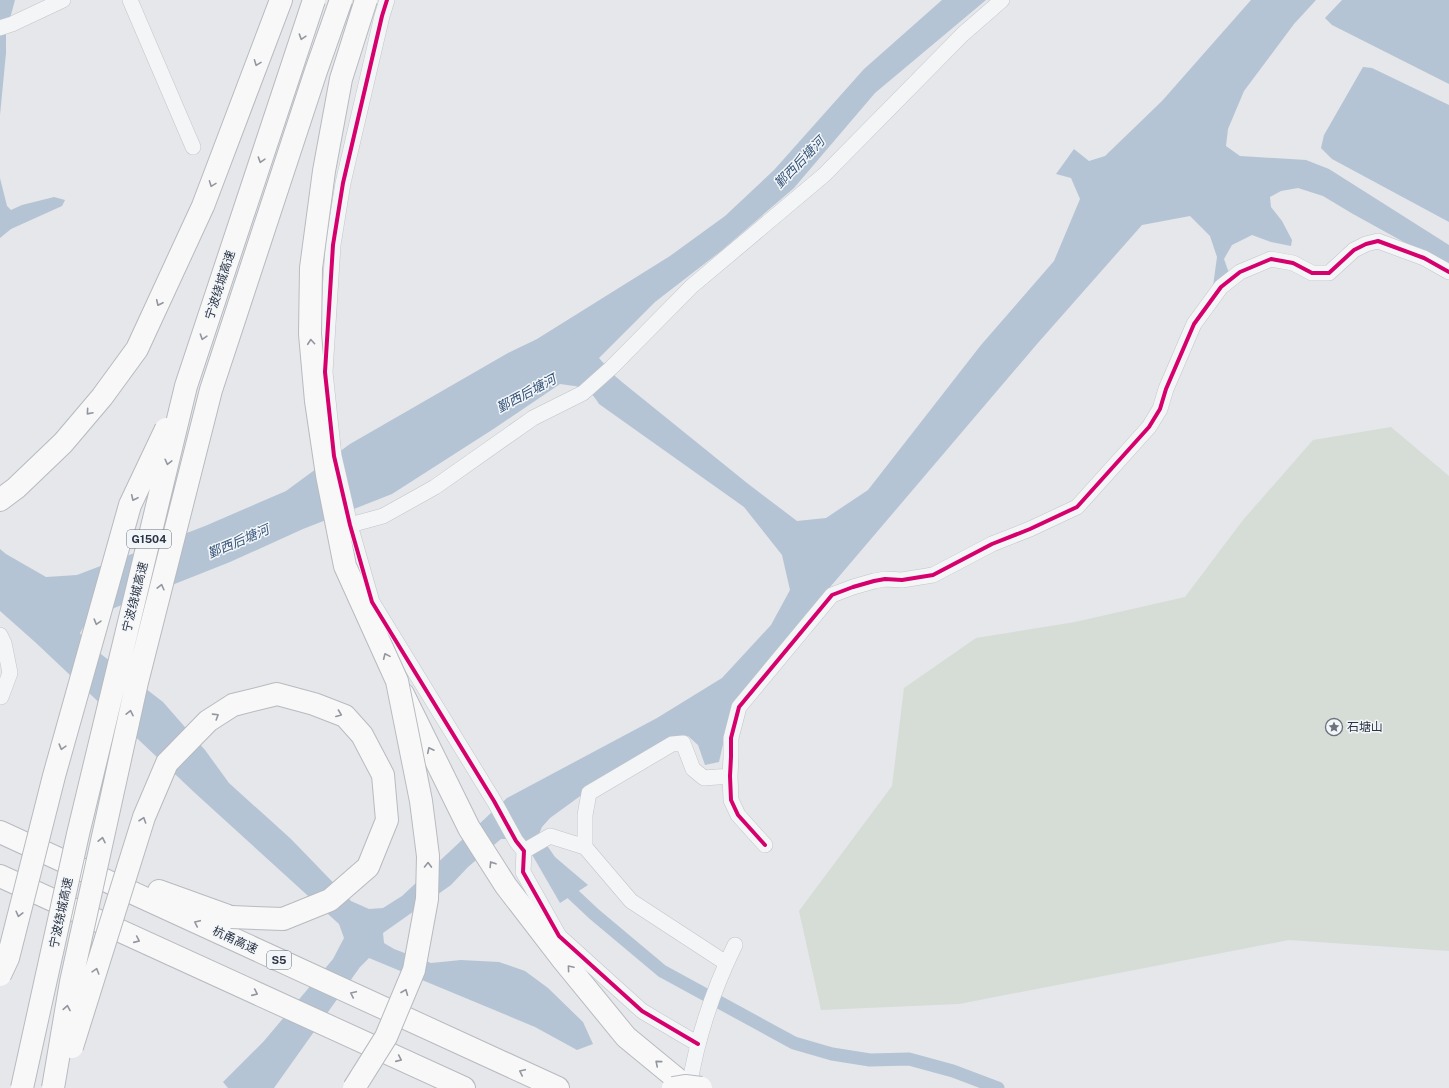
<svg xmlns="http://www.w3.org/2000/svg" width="1449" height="1088" viewBox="0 0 1449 1088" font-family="'Public Sans','Noto Sans SC',sans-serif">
<rect width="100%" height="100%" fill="#e5e7ea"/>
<path fill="#d6ddd6" d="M1391 427 1449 476V951L1289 940 959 1004 821 1010 799 911 892 786 904 688 976 638 1075 622 1185 597 1243 520 1313 440Z"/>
<path fill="#b4c4d4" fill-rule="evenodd" d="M0 0H15L6 33V53L0 115Z
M942 0H986L875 93 794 188 721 251 655 302 599 358 615 376 622 382 747 483 797 521 826 518 868 490 981 345 1054 261 1080 199 1071 178 1056 174 1074 149 1089 161 1105 156 1162 101 1251 0H1316L1294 24 1244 91 1228 129 1226 146 1240 156 1306 160 1329 169 1449 245V267L1353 214 1323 196 1298 188 1281 191 1270 197 1271 207 1282 221 1292 240 1291 246 1271 242 1252 235 1232 245 1224 259 1230 276 1213 286 1217 257 1210 236 1190 216 1142 225 1037 344 802 620 724 740 719 762 705 765 698 745 688 736 656 748 583 794 550 818 542 827 539 834 555 857 588 885 560 903 523 839H501L468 867 451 885 383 933 384 943 394 949 431 963 461 960 499 962 525 971 548 988 583 1022 593 1044 577 1050 535 1027 369 958 360 967 274 1088H228L223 1082 264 1041 333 959 344 938 339 924 195 793 35 642 0 611V549L6 554 46 577 77 575 205 526 286 491 350 444 508 353 537 339 670 256 725 216 774 170 864 69ZM560 384C581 387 588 386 599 404L744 507 782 555 790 590 771 625 722 678 657 718 507 798 402 896 383 908 369 909 351 901 291 839 229 783 205 750 163 702 84 641 80 633 89 618 230 562 303 529 392 494 495 428Z
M1342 0H1449V84L1332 25 1325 18Z
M1363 67 1372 68 1449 105V222L1332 159 1321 148 1324 135Z
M0 178 7 206 11 210 22 205 54 197 65 200 62 206 11 229 0 238Z"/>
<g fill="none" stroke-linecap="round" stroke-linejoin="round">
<path stroke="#b4c4d4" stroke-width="13" d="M561 883 594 914 662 971 794 1043 832 1054 870 1060 909 1059 953 1071 998 1088"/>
<g stroke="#c3c5c8" stroke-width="16">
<path id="street" d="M130 0 193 147
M387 0 382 16 343 183 333 245 325 372 334 456 350 525 372 602 494 801 516 841 524 851 523 872 559 936 642 1011 698 1044
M0 28 12 24 63 0
M350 525 383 516 435 487 533 418 583 393 611 368 692 286 824 175 963 34 1002 0
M0 635 4 643 10 673 1 697
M765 845 738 815 731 800 730 776 731 757V738L739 707 832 595 853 587 874 581 885 579 902 580 933 575 992 544 1030 529 1077 507 1149 427 1160 409 1166 389 1194 324 1221 287 1240 272 1271 259 1293 263 1312 273H1329L1354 250 1366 244 1378 241 1424 258 1449 272
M524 851 550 836 585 847
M726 963 631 901 585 847V815L589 793 672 744 683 743 693 769 704 778 730 776
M689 1088C697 1038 713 990 735 945"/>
</g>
<g stroke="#b7babf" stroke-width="24">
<path id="highway" d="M0 500 16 488 63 443 102 397 137 349 203 206 281 0
M403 694 469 828 506 886 563 960 626 1037 688 1088
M0 832 558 1088
M0 876 464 1088
M159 891 231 917"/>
</g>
<use href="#street" stroke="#f4f5f7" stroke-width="15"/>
<use href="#highway" stroke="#f8f8f8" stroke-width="22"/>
<g stroke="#b7babf" stroke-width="24" stroke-linecap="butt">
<path id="highway-bridge" d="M0 975 8 958 54 776 130 505 166 429
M72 1047 144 817 167 763 208 721 233 705 277 694 314 704 345 716 362 735 383 775 387 820 368 867 330 900 283 919 231 917
M22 1088 78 834 186 386 314 0
M53 1088 71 982 137 682 211 390 316 71 341 0
M354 1088 386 1037 414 970 427 899 428 856 421 801 397 681 345 566 327 475 316 401 310 334 311 268 324 171 341 79 366 0
M673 1088 685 1086 701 1088"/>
</g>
<use href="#highway-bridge" stroke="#f8f8f8" stroke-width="22"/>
<g stroke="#f3f6f9" stroke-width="6">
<path id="cycleway" d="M387 0 382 16 343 183 333 245 325 372 334 456 350 525 372 602 494 801 516 841 524 851 523 872 559 936 642 1011 698 1044
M765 845 738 815 731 800 730 776 731 757V738L739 707 832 595 853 587 874 581 885 579 902 580 933 575 992 544 1030 529 1077 507 1149 427 1160 409 1166 389 1194 324 1221 287 1240 272 1271 259 1293 263 1312 273H1329L1354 250 1366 244 1378 241 1424 258 1449 272"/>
</g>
<use href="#cycleway" stroke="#d6006c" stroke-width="4"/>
</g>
<defs><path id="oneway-chevron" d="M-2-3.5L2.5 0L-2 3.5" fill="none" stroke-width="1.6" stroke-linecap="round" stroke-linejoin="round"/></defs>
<g stroke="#92969e">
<use href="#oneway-chevron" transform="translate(302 37) rotate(108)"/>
<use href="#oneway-chevron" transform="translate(257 63) rotate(111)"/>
<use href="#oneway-chevron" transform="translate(261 160) rotate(108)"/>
<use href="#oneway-chevron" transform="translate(212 184) rotate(111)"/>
<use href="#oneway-chevron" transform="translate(159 303) rotate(115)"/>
<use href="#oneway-chevron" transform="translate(203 337) rotate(108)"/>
<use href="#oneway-chevron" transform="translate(311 342) rotate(-95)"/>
<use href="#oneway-chevron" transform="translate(89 412) rotate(131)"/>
<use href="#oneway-chevron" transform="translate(168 462) rotate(104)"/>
<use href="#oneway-chevron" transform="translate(134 498) rotate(115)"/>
<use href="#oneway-chevron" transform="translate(161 587) rotate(-76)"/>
<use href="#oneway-chevron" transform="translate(97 622) rotate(106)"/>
<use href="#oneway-chevron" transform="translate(386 656) rotate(-114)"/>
<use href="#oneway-chevron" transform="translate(130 713) rotate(-78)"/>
<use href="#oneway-chevron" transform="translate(339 714) rotate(21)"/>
<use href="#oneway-chevron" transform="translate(216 716) rotate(-32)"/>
<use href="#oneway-chevron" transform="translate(62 747) rotate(106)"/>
<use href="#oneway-chevron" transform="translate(430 750) rotate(-116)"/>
<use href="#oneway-chevron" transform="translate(143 820) rotate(-71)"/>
<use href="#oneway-chevron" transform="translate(102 840) rotate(-78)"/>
<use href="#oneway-chevron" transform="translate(492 864) rotate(-122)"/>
<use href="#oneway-chevron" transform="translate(428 865) rotate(-89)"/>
<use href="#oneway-chevron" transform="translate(19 914) rotate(104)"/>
<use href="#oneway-chevron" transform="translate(197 923) rotate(-155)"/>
<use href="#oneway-chevron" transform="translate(137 940) rotate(24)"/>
<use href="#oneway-chevron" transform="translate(570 968) rotate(-130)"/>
<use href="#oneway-chevron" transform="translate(96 971) rotate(-73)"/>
<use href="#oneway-chevron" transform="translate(405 992) rotate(-68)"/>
<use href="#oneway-chevron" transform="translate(255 993) rotate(24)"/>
<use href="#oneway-chevron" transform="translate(353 994) rotate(-155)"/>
<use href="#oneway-chevron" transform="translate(67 1008) rotate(-80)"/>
<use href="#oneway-chevron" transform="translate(399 1059) rotate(24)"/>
<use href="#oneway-chevron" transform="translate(658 1063) rotate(-140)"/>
<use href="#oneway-chevron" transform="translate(522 1072) rotate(-155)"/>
</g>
<defs>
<g id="sight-ring" transform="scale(0.9)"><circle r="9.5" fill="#f3f6f9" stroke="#6c737e" stroke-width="1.5"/><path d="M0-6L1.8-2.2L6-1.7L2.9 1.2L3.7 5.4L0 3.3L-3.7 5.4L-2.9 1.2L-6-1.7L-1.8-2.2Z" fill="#6c737e"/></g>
</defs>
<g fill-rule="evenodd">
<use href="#sight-ring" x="1334" y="727"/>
</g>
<g text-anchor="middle" stroke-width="3" stroke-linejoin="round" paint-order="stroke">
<g fill="#f3f6f9" stroke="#676e7a" stroke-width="1">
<rect x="127" y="530" width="44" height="18" rx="3"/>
<rect x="267" y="951" width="24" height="18" rx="3"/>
</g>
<g font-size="11" font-weight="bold" fill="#2b3444">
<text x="149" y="543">G1504</text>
<text x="279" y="964">S5</text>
</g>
<g font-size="12" fill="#2b3444" stroke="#f3f6f9">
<text transform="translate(220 285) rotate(-72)" y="4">宁波绕城高速</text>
<text transform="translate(135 597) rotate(-76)" y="4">宁波绕城高速</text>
<text transform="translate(61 913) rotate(-78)" y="4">宁波绕城高速</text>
<text transform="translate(235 940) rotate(25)" y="4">杭甬高速</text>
</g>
<g font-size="12" fill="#2b3444" stroke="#f3f6f9" text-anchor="start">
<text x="1347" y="731">石塘山</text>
</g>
<g font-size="13" font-style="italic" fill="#355478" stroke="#f3f6f9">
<text transform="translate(799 162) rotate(-46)" y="5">鄞西后塘河</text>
<text transform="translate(526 393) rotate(-28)" y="5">鄞西后塘河</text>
<text transform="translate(238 541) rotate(-23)" y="5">鄞西后塘河</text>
</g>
</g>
</svg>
